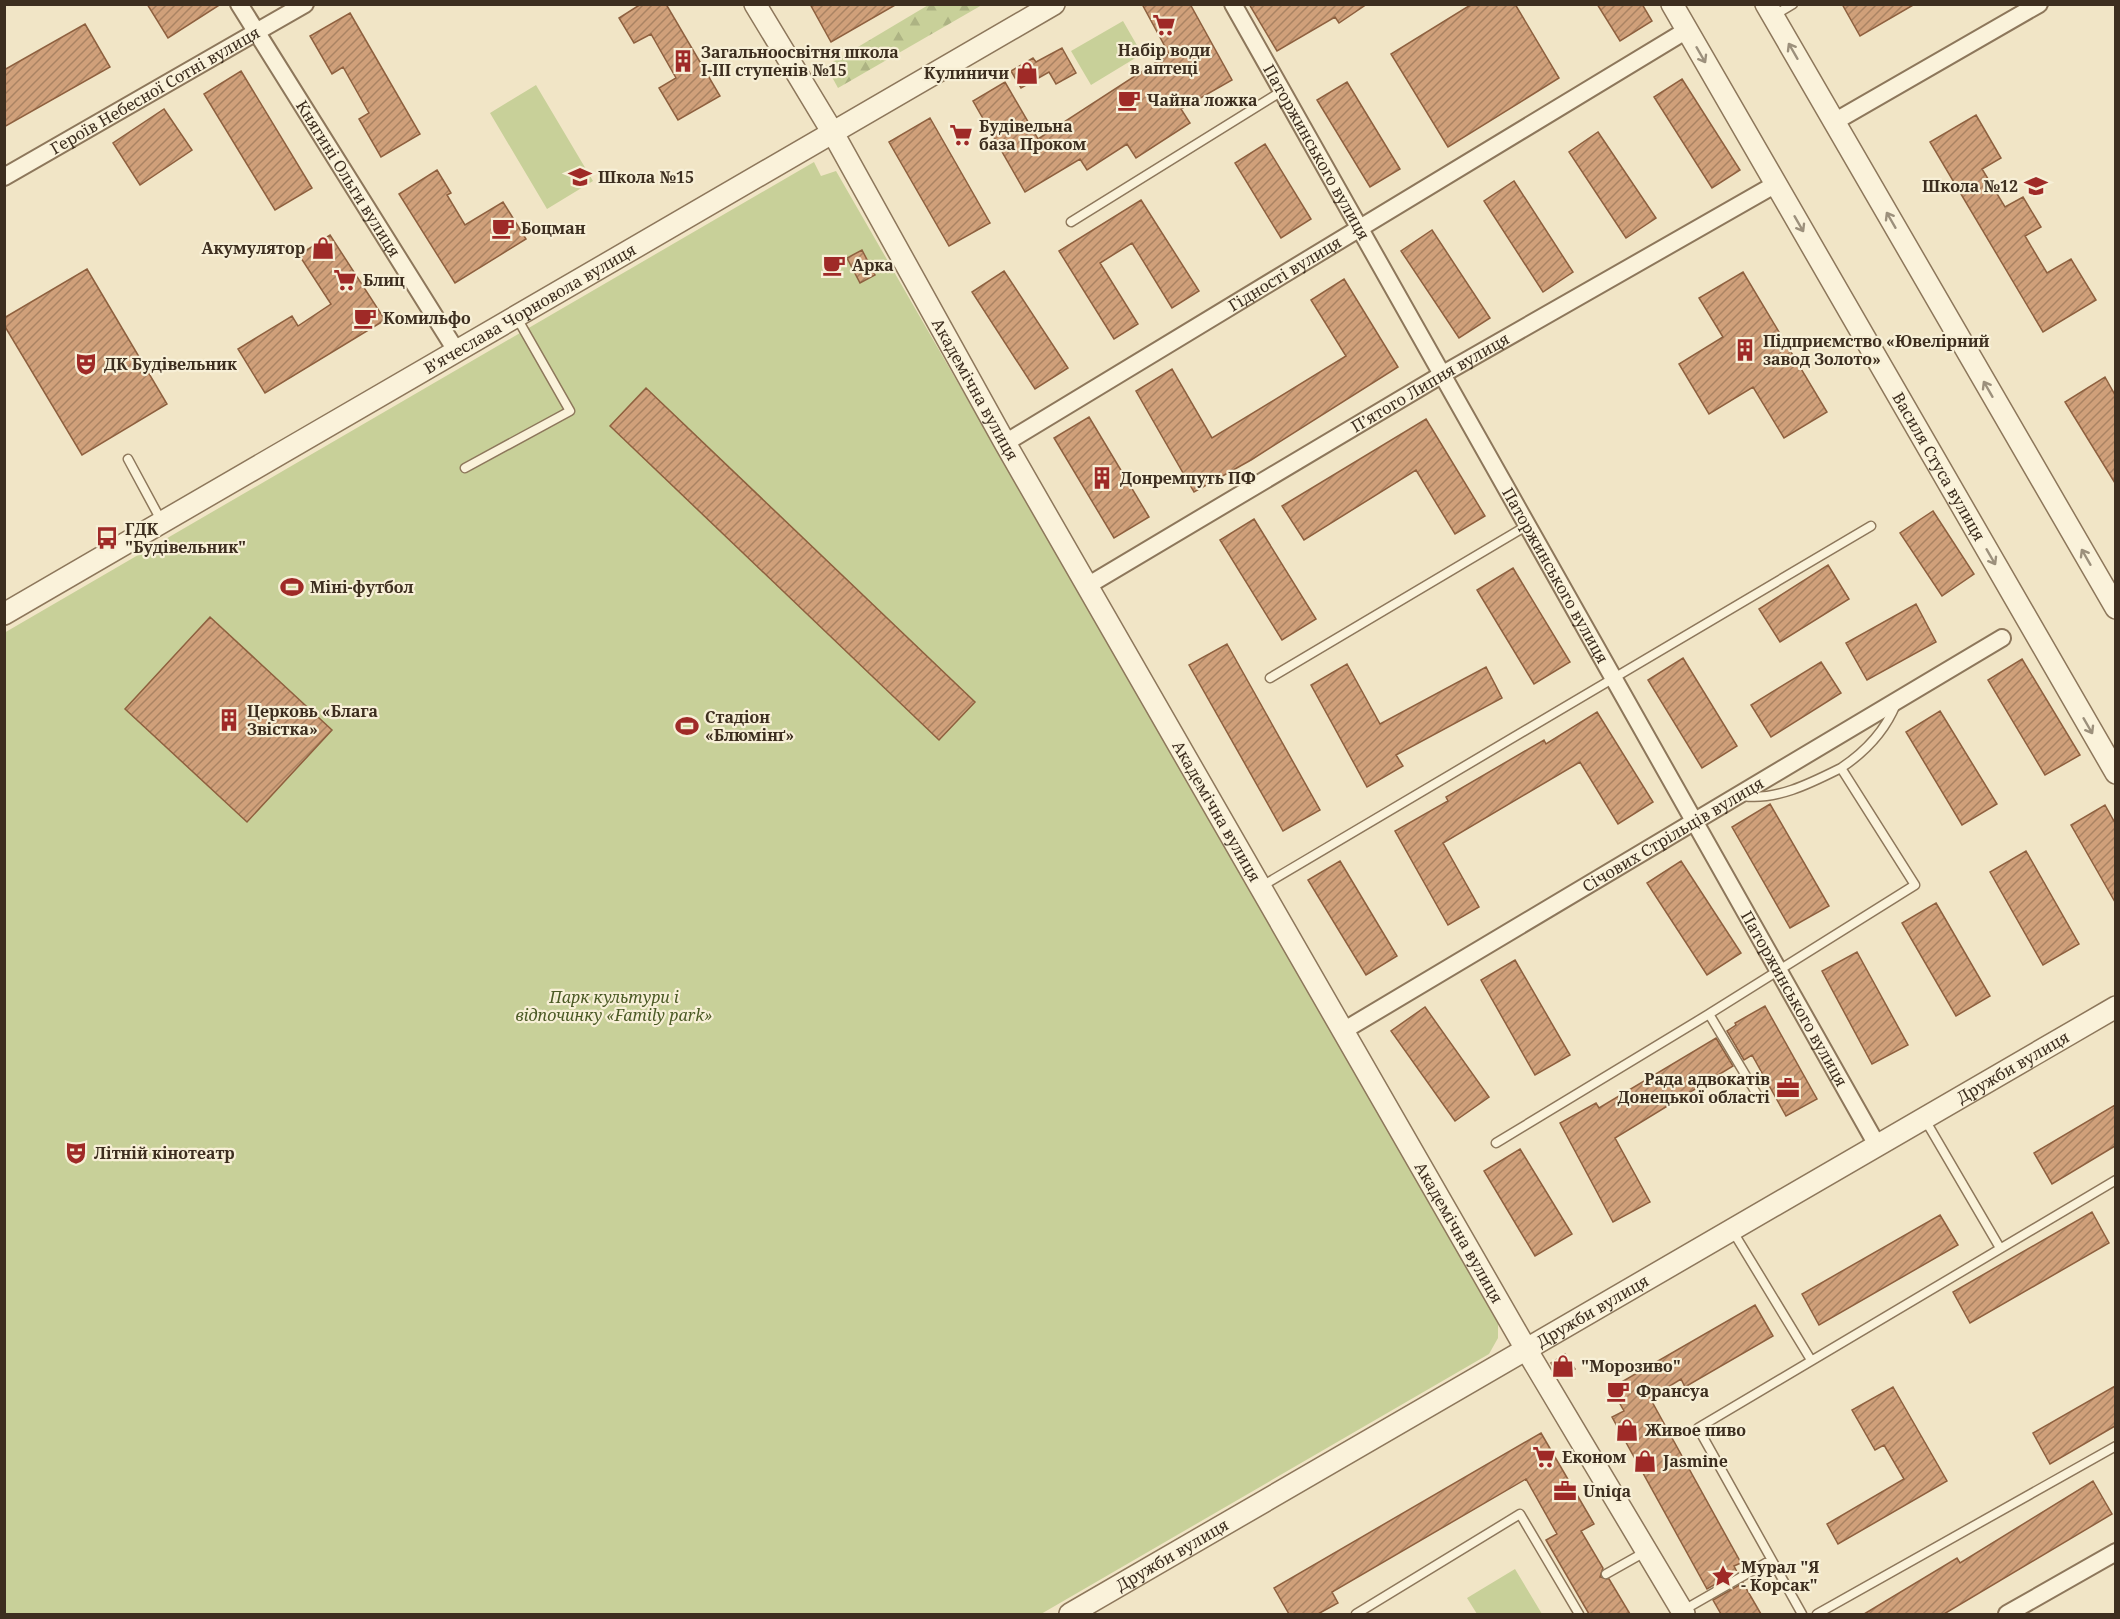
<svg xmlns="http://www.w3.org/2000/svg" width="2120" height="1619" viewBox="0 0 2120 1619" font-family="'Noto Serif',serif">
<defs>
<pattern id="forest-firs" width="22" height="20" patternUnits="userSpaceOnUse" patternTransform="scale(1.5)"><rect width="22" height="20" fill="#c8d099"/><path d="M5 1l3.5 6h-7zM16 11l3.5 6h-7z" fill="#adb383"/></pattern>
<pattern id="building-hatch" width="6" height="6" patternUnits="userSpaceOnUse" patternTransform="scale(1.5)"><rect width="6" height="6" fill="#d0a07a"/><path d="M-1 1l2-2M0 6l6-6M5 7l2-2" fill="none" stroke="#aa8363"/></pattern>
</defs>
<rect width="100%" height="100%" fill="#f1e5c6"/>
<path fill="url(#forest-firs)" d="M930 4 982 5 838 88 826 66Z"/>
<path fill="#c8d099" d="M1123 21 1142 54 1091 85 1071 51Z
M536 85 593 181 547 209 490 113Z
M814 162 821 176 836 171 1498 1321V1338L1489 1354 1041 1614H5L4 633Z
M1515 1569 1542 1614H1477L1467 1598Z"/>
<path fill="url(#building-hatch)" stroke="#8e603f" stroke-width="1.5" d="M147 4H221L168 38Z
M641 4H666L720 96 678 120 659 88 676 78 651 34 634 43 619 18Z
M810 4H897L831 42Z
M1142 4H1190L1232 80 1181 109 1190 123 1136 158 1127 144 1087 170 1080 159 1025 192 973 101 1005 82 1038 139 1169 54Z
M1249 4H1367L1339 23 1335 17 1277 51Z
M1472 4H1515L1559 78 1448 147 1391 54Z
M1597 4H1642L1652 21 1620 41Z
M1842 4H1915L1860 36Z
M350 13 420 134 381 157 359 119 369 113 343 67 332 74 310 36Z
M85 24 110 67 4 127V70Z
M1062 48 1076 73 1056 84 1049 72 1021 88 1011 71 1033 58 1036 62Z
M241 71 312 188 275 210 204 94Z
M1682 79 1740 170 1712 188 1654 97Z
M1347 82 1400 169 1370 187 1317 100Z
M164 109 192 150 140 185 113 143Z
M1976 115 2001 158 1982 169 2005 207 2023 197 2041 227 2025 236 2047 273 2071 259 2096 300 2043 332 1930 142Z
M930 118 990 223 949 246 889 142Z
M1598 132 1656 218 1626 238 1569 152Z
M1265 144 1311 219 1281 238 1235 163Z
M437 170 451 193 447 195 465 225 503 202 526 239 455 283 399 194Z
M1514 181 1573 272 1543 292 1484 201Z
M1141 200 1199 291 1172 308 1132 243 1100 263 1138 324 1114 339 1059 251Z
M1432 230 1490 318 1459 338 1401 251Z
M330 235 385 320 265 393 238 349 292 316 298 326 331 304 299 255Z
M862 250 875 275 860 283 847 258Z
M87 269 167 404 82 455 4 325V318Z
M1004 271 1068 368 1035 389 972 292Z
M1743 272 1827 412 1784 438 1753 387 1709 414 1679 364 1723 337 1699 298Z
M1344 279 1398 367 1251 460 1194 492 1136 391 1172 369 1212 438 1346 356 1311 300Z
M2105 377 2115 395V483L2065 402Z
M646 388 975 702 939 740 610 426Z
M1089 417 1149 517 1114 538 1054 438Z
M1426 419 1485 516 1455 534 1416 470 1304 540 1282 506Z
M1933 511 1974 574 1942 596 1900 533Z
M1254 519 1316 619 1282 640 1220 540Z
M1828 565 1849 599 1780 642 1759 609Z
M1513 568 1570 662 1534 684 1477 590Z
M1916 604 1936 642 1867 680 1846 643Z
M210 617 332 730 247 822 125 709Z
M1227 644 1320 810 1283 831 1189 665Z
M1683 658 1737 746 1702 768 1648 680Z
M2022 659 2080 755 2045 775 1988 680Z
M1821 662 1841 693 1771 737 1751 705Z
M1347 664 1380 724 1486 667 1502 698 1396 755 1403 766 1367 787 1311 685Z
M1940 711 1997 804 1962 825 1906 732Z
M1597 712 1653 802 1618 824 1580 762 1443 843 1479 907 1448 925 1395 831 1448 801 1446 797 1544 740 1546 744Z
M1770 804 1829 906 1790 928 1732 827Z
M2105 805 2115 823V902L2071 825Z
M2026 851 2079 944 2043 965 1990 872Z
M1340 861 1397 956 1366 975 1308 880Z
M1681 861 1741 953 1707 975 1647 883Z
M1936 903 1990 996 1956 1016 1902 923Z
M1857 952 1908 1045 1872 1064 1822 971Z
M1515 960 1570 1055 1535 1075 1481 980Z
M1765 1006 1817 1099 1786 1116 1752 1055 1744 1060 1727 1031 1736 1025 1735 1023Z
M1425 1007 1489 1097 1455 1121 1391 1031Z
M1716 1038 1733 1066 1615 1138 1650 1202 1613 1222 1560 1123 1596 1103 1599 1108Z
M2115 1105V1146L2052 1184 2034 1153Z
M1520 1149 1572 1234 1535 1256 1484 1171Z
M2092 1212 2109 1243 1970 1323 1953 1292Z
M1940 1215 1958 1245 1819 1325 1802 1294Z
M1755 1305 1773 1336 1685 1387 1681 1379 1650 1398 1741 1563 1734 1566 1737 1572 1707 1589 1612 1417 1624 1411 1611 1388Z
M1565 1354 1575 1369 1560 1378 1551 1363Z
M2115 1386V1426L2050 1464 2033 1433Z
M1893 1387 1947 1481 1838 1544 1827 1524 1904 1479 1884 1445 1875 1450 1852 1410Z
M1541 1433 1594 1524 1581 1531 1603 1568 1600 1577 1609 1579 1630 1614H1589L1546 1540 1557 1534 1526 1479 1332 1592 1338 1603 1318 1614H1289L1274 1588Z
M2093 1481 2112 1514 1944 1614H1864L1957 1558 1960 1563Z
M1743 1583 1761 1614H1721L1713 1600Z"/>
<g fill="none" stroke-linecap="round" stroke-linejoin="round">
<g stroke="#8d775b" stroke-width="11">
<path id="service" d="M1773 16 1793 4
M1071 222 1282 91
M128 459 162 522
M465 468 570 411 517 318
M1270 678 1528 525
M1841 768C1865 752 1885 731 1896 704
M1743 796C1776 801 1811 783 1841 768L1915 885 1709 1014 1758 1096
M1262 886 1871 526
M1924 1118 2000 1248
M1496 1143 1709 1014
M1732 1230 1811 1360
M1606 1574 1645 1552
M1682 1611 1771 1560
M1356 1614 1520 1514 1579 1614
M1802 1614 1698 1428 2116 1180
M1817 1614 2116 1446"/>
</g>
<g stroke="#8d775b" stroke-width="20">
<g id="minor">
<path id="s1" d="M239 4 457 352"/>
<path id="s2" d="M1233 4 1877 1145"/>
<path d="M1834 122 2039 4"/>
<path id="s3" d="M4 177 305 4"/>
<path id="s4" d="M1005 443 1687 30"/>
<path id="s5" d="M1087 586 1443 374 1776 184"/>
<path id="s6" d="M1343 1031 2002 638"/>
<path d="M2007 1614 2116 1552"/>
</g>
</g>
<g stroke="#8d775b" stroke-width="24">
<g id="tertiary">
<path id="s7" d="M755 4 833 133 1005 443 1526 1349 1684 1614"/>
<path id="s8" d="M1672 4 2116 773"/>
<path d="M1766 4 2116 608"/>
<path id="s9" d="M4 614 1054 4"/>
<path id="s10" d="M1070 1614 2116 1007"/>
</g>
</g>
<use href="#service" stroke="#faf2da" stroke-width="8"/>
<use href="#minor" stroke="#faf2da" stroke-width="16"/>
<use href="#tertiary" stroke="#faf2da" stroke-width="21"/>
</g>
<defs><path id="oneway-shaft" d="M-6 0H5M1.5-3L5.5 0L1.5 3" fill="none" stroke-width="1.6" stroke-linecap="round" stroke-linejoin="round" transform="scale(1.5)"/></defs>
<g stroke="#9c907c">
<use href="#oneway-shaft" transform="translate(1793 51) rotate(-120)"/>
<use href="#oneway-shaft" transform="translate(1701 55) rotate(60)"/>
<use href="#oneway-shaft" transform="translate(1891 220) rotate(-120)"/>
<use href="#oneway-shaft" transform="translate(1799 224) rotate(60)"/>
<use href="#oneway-shaft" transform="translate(1988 389) rotate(-120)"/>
<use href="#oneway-shaft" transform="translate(1991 557) rotate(60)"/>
<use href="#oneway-shaft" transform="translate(2086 557) rotate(-120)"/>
<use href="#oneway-shaft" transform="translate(2088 726) rotate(60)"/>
</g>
<defs>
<g id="supermarket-bare" transform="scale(1.8)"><path d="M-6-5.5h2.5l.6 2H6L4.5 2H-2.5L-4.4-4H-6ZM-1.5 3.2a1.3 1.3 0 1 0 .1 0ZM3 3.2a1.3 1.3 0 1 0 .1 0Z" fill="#9f2a27" stroke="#f7efd6" stroke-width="2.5" paint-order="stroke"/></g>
<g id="building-bare" transform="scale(1.8)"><path d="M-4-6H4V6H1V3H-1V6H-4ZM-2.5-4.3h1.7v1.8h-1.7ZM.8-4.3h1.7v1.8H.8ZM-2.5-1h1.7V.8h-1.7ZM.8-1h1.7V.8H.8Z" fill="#9f2a27" stroke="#f7efd6" stroke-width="2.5" paint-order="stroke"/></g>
<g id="shop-bare" transform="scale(1.8)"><path d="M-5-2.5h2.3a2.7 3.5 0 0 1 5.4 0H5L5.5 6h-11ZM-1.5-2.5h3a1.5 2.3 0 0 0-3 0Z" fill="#9f2a27" stroke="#f7efd6" stroke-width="2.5" paint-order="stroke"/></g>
<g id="cafe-bare" transform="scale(1.8)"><path d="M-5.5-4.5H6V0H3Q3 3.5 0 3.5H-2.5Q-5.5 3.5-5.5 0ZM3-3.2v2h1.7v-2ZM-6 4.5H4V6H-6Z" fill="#9f2a27" stroke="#f7efd6" stroke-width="2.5" paint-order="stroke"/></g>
<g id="school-bare" transform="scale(1.8)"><path d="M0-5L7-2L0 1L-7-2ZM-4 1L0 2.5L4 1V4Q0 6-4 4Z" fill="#9f2a27" stroke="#f7efd6" stroke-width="2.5" paint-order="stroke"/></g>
<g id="theatre-bare" transform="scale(1.8)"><path d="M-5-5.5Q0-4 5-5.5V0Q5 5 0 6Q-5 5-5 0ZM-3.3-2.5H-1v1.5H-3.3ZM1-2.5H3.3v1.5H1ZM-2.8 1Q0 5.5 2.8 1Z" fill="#9f2a27" stroke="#f7efd6" stroke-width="2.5" paint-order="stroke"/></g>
<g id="bus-bare" transform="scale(1.8)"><path d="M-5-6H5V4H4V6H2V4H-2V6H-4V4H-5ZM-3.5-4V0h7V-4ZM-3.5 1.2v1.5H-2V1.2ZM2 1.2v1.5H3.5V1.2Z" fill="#9f2a27" stroke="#f7efd6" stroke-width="2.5" paint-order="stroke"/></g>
<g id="stadium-bare" transform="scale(1.8)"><path d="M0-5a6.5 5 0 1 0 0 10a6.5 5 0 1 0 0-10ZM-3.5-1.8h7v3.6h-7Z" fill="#9f2a27" stroke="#f7efd6" stroke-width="2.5" paint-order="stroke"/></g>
<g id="office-bare" transform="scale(1.8)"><path d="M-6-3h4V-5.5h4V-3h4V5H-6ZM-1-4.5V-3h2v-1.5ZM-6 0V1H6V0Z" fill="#9f2a27" stroke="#f7efd6" stroke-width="2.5" paint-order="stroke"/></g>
<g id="sight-bare" transform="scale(1.8)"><path d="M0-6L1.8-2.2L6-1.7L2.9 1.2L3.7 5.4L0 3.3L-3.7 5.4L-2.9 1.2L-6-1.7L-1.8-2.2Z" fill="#9f2a27" stroke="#f7efd6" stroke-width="2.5" paint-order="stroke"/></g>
</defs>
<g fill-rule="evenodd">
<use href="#supermarket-bare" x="1164" y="25"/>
<use href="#building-bare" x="683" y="61"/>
<use href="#shop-bare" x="1027" y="73"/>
<use href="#cafe-bare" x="1129" y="100"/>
<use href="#supermarket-bare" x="961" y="135"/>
<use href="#school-bare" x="580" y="177"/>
<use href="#school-bare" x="2036" y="186"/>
<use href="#cafe-bare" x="503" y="228"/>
<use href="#shop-bare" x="323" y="248"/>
<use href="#cafe-bare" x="834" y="265"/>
<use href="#supermarket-bare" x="345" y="280"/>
<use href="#cafe-bare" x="365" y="318"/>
<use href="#building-bare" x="1745" y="350"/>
<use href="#theatre-bare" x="86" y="364"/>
<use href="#building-bare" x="1102" y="478"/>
<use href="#bus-bare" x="107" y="538"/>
<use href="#stadium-bare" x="292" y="587"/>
<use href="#building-bare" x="229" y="720"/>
<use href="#stadium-bare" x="687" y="726"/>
<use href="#office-bare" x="1788" y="1088"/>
<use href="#theatre-bare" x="76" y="1153"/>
<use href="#shop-bare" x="1563" y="1366"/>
<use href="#cafe-bare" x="1618" y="1391"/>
<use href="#shop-bare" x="1627" y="1430"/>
<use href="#supermarket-bare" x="1544" y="1457"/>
<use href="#shop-bare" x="1645" y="1461"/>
<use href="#office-bare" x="1565" y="1491"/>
<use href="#sight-bare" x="1723" y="1576"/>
</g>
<g text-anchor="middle" stroke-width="4.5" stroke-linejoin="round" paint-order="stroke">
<g font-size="16" font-weight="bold" fill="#3d2e1f" stroke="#f7efd6" text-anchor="start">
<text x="1164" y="56" text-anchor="middle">Набір води<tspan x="1164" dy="18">в аптеці</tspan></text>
<text x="701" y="58">Загальноосвітня школа<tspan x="701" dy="18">І-ІІІ ступенів №15</tspan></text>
<text x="1009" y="79" text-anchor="end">Кулиничи</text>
<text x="1147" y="106">Чайна ложка</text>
<text x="979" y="132">Будівельна<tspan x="979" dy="18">база Проком</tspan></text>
<text x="598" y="183">Школа №15</text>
<text x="2018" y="192" text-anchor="end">Школа №12</text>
<text x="521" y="234">Боцман</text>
<text x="305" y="254" text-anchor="end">Акумулятор</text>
<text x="852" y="271">Арка</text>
<text x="363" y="286">Блиц</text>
<text x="383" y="324">Комильфо</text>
<text x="1763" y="347">Підприємство «Ювелірний<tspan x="1763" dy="18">завод Золото»</tspan></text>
<text x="104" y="370">ДК Будівельник</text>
<text x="1120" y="484">Донремпуть ПФ</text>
<text x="125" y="535">ГДК<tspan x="125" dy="18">"Будівельник"</tspan></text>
<text x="310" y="593">Міні-футбол</text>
<text x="247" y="717">Церковь «Блага<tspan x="247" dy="18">Звістка»</tspan></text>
<text x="705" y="723">Стадіон<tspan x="705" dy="18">«Блюмінґ»</tspan></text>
<text x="1770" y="1085" text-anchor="end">Рада адвокатів<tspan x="1770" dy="18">Донецької області</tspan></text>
<text x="94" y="1159">Літній кінотеатр</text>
<text x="1581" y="1372">"Морозиво"</text>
<text x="1636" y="1397">Франсуа</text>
<text x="1645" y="1436">Живое пиво</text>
<text x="1562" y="1463">Економ</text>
<text x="1663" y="1467">Jasmine</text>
<text x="1583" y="1497">Uniqa</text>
<text x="1741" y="1573">Мурал "Я<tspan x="1741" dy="18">- Корсак"</tspan></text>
</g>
<g font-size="16" fill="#3d2e1f" stroke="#f7efd6">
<text dy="6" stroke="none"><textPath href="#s3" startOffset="174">Героїв Небесної Сотні вулиця</textPath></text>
<text dy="6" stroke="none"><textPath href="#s2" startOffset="170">Паторжинського вулиця</textPath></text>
<text dy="6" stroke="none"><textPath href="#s1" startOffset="206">Княгині Ольги вулиця</textPath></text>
<text dy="6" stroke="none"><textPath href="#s4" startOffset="327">Гідності вулиця</textPath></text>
<text dy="6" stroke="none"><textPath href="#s9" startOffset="608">В'ячеслава Чорновола вулиця</textPath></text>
<text dy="6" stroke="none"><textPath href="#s5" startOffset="399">П’ятого Липня вулиця</textPath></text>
<text dy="6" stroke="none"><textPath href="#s7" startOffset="444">Академічна вулиця</textPath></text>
<text dy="6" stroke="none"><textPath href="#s8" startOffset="534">Василя Стуса вулиця</textPath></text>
<text dy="6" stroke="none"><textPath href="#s2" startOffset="656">Паторжинського вулиця</textPath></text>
<text dy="6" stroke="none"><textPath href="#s7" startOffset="930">Академічна вулиця</textPath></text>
<text dy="6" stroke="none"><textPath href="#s6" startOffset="384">Січових Стрільців вулиця</textPath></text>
<text dy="6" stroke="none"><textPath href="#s2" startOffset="1142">Паторжинського вулиця</textPath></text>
<text dy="6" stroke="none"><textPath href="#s10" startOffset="1090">Дружби вулиця</textPath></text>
<text dy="6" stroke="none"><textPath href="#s7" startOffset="1416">Академічна вулиця</textPath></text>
<text dy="6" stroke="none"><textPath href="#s10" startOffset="604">Дружби вулиця</textPath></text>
<text dy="6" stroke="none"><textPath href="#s10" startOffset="118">Дружби вулиця</textPath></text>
</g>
<g font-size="16" font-style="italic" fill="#4b5a25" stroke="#f7efd6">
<text x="614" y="1003">Парк культури і<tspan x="614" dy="18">відпочинку «Family park»</tspan></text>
</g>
</g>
<rect width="2120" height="1619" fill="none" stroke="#3d2e1f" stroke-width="12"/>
</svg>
